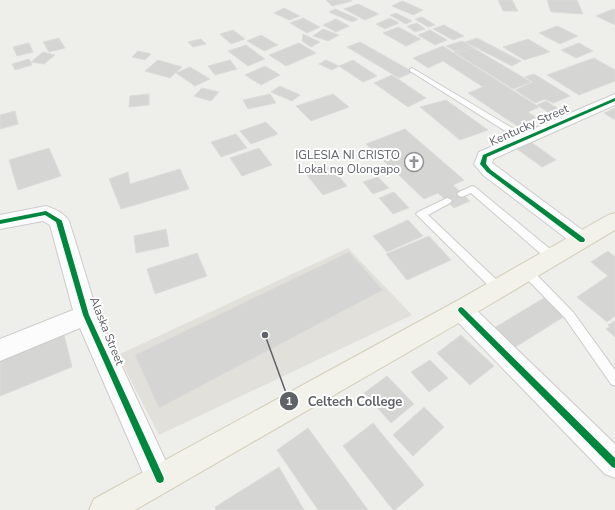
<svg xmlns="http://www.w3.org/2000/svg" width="615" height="510" viewBox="0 0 615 510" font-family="'Nunito Sans',sans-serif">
<rect width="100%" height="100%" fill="#eeeeea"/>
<path fill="#e1e0da" d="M348 248 412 315 159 435 118 355Z"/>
<path fill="#d5d5d3" stroke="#dddcd9" d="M326 0H350L352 1 332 6Z
M498 0H512L518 11H503Z
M547 0H577L583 14 551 12Z
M402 1 423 10 413 15 392 6Z
M358 4 379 14 365 20 344 9Z
M284 8 300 16 289 20 274 13Z
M335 9 358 19 352 22 329 12Z
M613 9 615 10V25L596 16Z
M396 13 412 21 406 24 390 15Z
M422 17 435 25 428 27 415 19Z
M303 18 320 27 307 33 290 23Z
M390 18 399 23 385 29 376 24Z
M336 19 349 26 336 32 323 25Z
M417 23 425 29 415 32 407 26Z
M444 25 464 36 453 40 433 29Z
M557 26 578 36 560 44 539 33Z
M398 27 421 39 406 46 383 33Z
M323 29 339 35 328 41 313 36Z
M233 30 245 39 231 44 220 34Z
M430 30 447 40 435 45 418 35Z
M303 34 320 42 311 47 302 41Z
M261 35 278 45 264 51 247 41Z
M59 38 65 48 49 52 43 42Z
M477 38 521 61 512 66 465 42Z
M201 39 206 44 193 47 188 42Z
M528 39 550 52 524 60 503 47Z
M462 41 474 48 458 53 446 46Z
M360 42 413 72 399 78 347 47Z
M29 43 33 52 17 56 13 47Z
M299 43 316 53 286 66 269 55Z
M579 43 593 51 576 58 561 50Z
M246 45 265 59 248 66 228 51Z
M443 46 539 107 528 112 537 118 517 126 468 93 483 87 443 61 428 68 413 58Z
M470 46 531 82 513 89 454 52Z
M138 51 151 54 145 60 132 57Z
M43 52 55 55 44 64 31 62Z
M594 58 615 70V81L579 95 547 75Z
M29 59 32 65 15 70 12 64Z
M158 60 182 67 170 78 145 71Z
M230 60 237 69 215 75 208 66Z
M326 60 339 66 332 70 319 64Z
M353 60 377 76 363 82 339 66Z
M265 66 280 75 261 85 245 75Z
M190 67 210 79 195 86 176 73Z
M534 74 570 96 553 103 545 99 535 103 515 90 533 82 525 77Z
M392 75 426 98 408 107 374 83Z
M280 86 300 95 292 101 271 92Z
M202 88 219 92 211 101 194 96Z
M149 94V105L129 107 130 96Z
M270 94 276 103 248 109 243 100Z
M333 94 349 107 311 121 296 106Z
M446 100 488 130 460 140 420 107Z
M546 101 563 112 554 116 537 105Z
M615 108V120L604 113Z
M15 111 18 124 0 129V115Z
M266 122 278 134 251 144 240 131Z
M405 129 464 180 453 185 470 201 454 208 438 193 424 199 366 144Z
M236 134 247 148 221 157 211 142Z
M531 142 556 160 542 167 517 149Z
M49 148 61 176 18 190 9 160Z
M259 148 272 165 242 176 230 158Z
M330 166 347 186 323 195 306 174Z
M180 169 189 189 121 209 109 179 128 172 130 184Z
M378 177 389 188 373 194 363 182Z
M394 192 409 208 393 214 379 198Z
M408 220 423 236 387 252 373 236Z
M166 229 169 246 136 253 134 236Z
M429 236 451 260 407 280 386 254Z
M608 251 615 257V316L607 322 577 297 608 276 591 262Z
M349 252 383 290 159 408 135 355Z
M197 253 207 276 155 294 147 269Z
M544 298 565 316 509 351 489 331Z
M615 321V337L606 329 610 327 608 325Z
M63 331 72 367 0 396V356Z
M461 335 494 366 470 385 437 353Z
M430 360 448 378 429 392 411 372Z
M387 376 414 404 391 423 364 393Z
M424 407 444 427 413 456 393 435Z
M373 423 424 485 395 510H393L343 446Z
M308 428 368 510H318L277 450Z
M279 467 304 510H216L215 507Z"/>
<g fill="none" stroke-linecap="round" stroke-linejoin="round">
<g stroke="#cbcccb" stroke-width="2">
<path id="service" d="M412 68 527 137 528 139 524 142 521 141 410 71V69Z
M472 186 475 187 556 254 557 257 556 260H548L471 193 462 197 459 196 457 194 459 192Z
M447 198 450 199 452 201 450 203 428 215 502 285 503 288 502 291 498 292 494 291 416 214 418 212Z
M527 268 531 269 573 312 615 370V386L611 384 565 318 523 275 522 272 523 269Z"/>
</g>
<g stroke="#cbcccb" stroke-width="2">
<path id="minor" d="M615 94V105L493 159 492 163 589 235 592 240 589 245 582 248 575 245 483 175 474 164 479 152Z
M46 206C55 209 64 213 69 221L98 315 174 479 170 489 160 493 150 489 80 328 0 361V339L73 310 50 225 43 221 0 229V215Z
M461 300 469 303 615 444V478L605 474 453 317 450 310 453 303Z"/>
</g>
<g stroke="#d4cfba" stroke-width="2">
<path id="primary" d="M615 213V230L469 317 135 510H89L94 499 453 303 608 215Z"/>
</g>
<use href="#service" fill="#fcfcfc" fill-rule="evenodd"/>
<use href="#minor" fill="#fcfcfc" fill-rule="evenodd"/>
<use href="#primary" fill="#f3f2ea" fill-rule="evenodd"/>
<g stroke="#fff" stroke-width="2">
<path id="cycleway" d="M615 98V101L487 157 486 164 491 170 584 238 585 240 584 242H580L487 172 480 164 483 155Z
M46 211 61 220 62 221 89 315 163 476 164 479 163 482 160 483 157 482 83 315 56 222 45 215 0 224V220Z
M461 307 463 308 615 458V468L612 467 459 312 458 310 459 308Z"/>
</g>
<use href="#cycleway" fill="#00873e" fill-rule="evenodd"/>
</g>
<defs>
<g id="church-ring" transform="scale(1)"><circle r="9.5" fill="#fff" stroke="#919395" stroke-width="1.5"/><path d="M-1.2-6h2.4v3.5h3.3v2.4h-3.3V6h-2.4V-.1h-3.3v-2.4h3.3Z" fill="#919395"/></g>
</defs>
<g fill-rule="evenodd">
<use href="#church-ring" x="414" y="162"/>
</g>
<g text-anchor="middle" stroke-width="4" stroke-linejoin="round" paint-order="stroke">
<g font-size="12" fill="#5f6267" stroke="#fff">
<text transform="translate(529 125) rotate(-24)" y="4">Kentucky Street</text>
<text transform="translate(107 331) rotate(68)" y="4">Alaska Street</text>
</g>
<g font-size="12" fill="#5f6267" stroke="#fff" text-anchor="end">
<text x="400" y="159">IGLESIA NI CRISTO<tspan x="400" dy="14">Lokal ng Olongapo</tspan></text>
</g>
</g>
<path fill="none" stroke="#5f6267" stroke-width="1.5" d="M265 335L289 401"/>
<g fill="#5f6267" stroke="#fff" stroke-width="1.5">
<circle cx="265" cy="335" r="4"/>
<circle cx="289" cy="401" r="10"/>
</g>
<g font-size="12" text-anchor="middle" font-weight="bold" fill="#fff">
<text x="289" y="405">1</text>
</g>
<g font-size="13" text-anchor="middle" font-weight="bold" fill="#5f6267" stroke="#fff" stroke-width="4" stroke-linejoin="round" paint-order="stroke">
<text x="355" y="406">Celtech College</text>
</g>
</svg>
